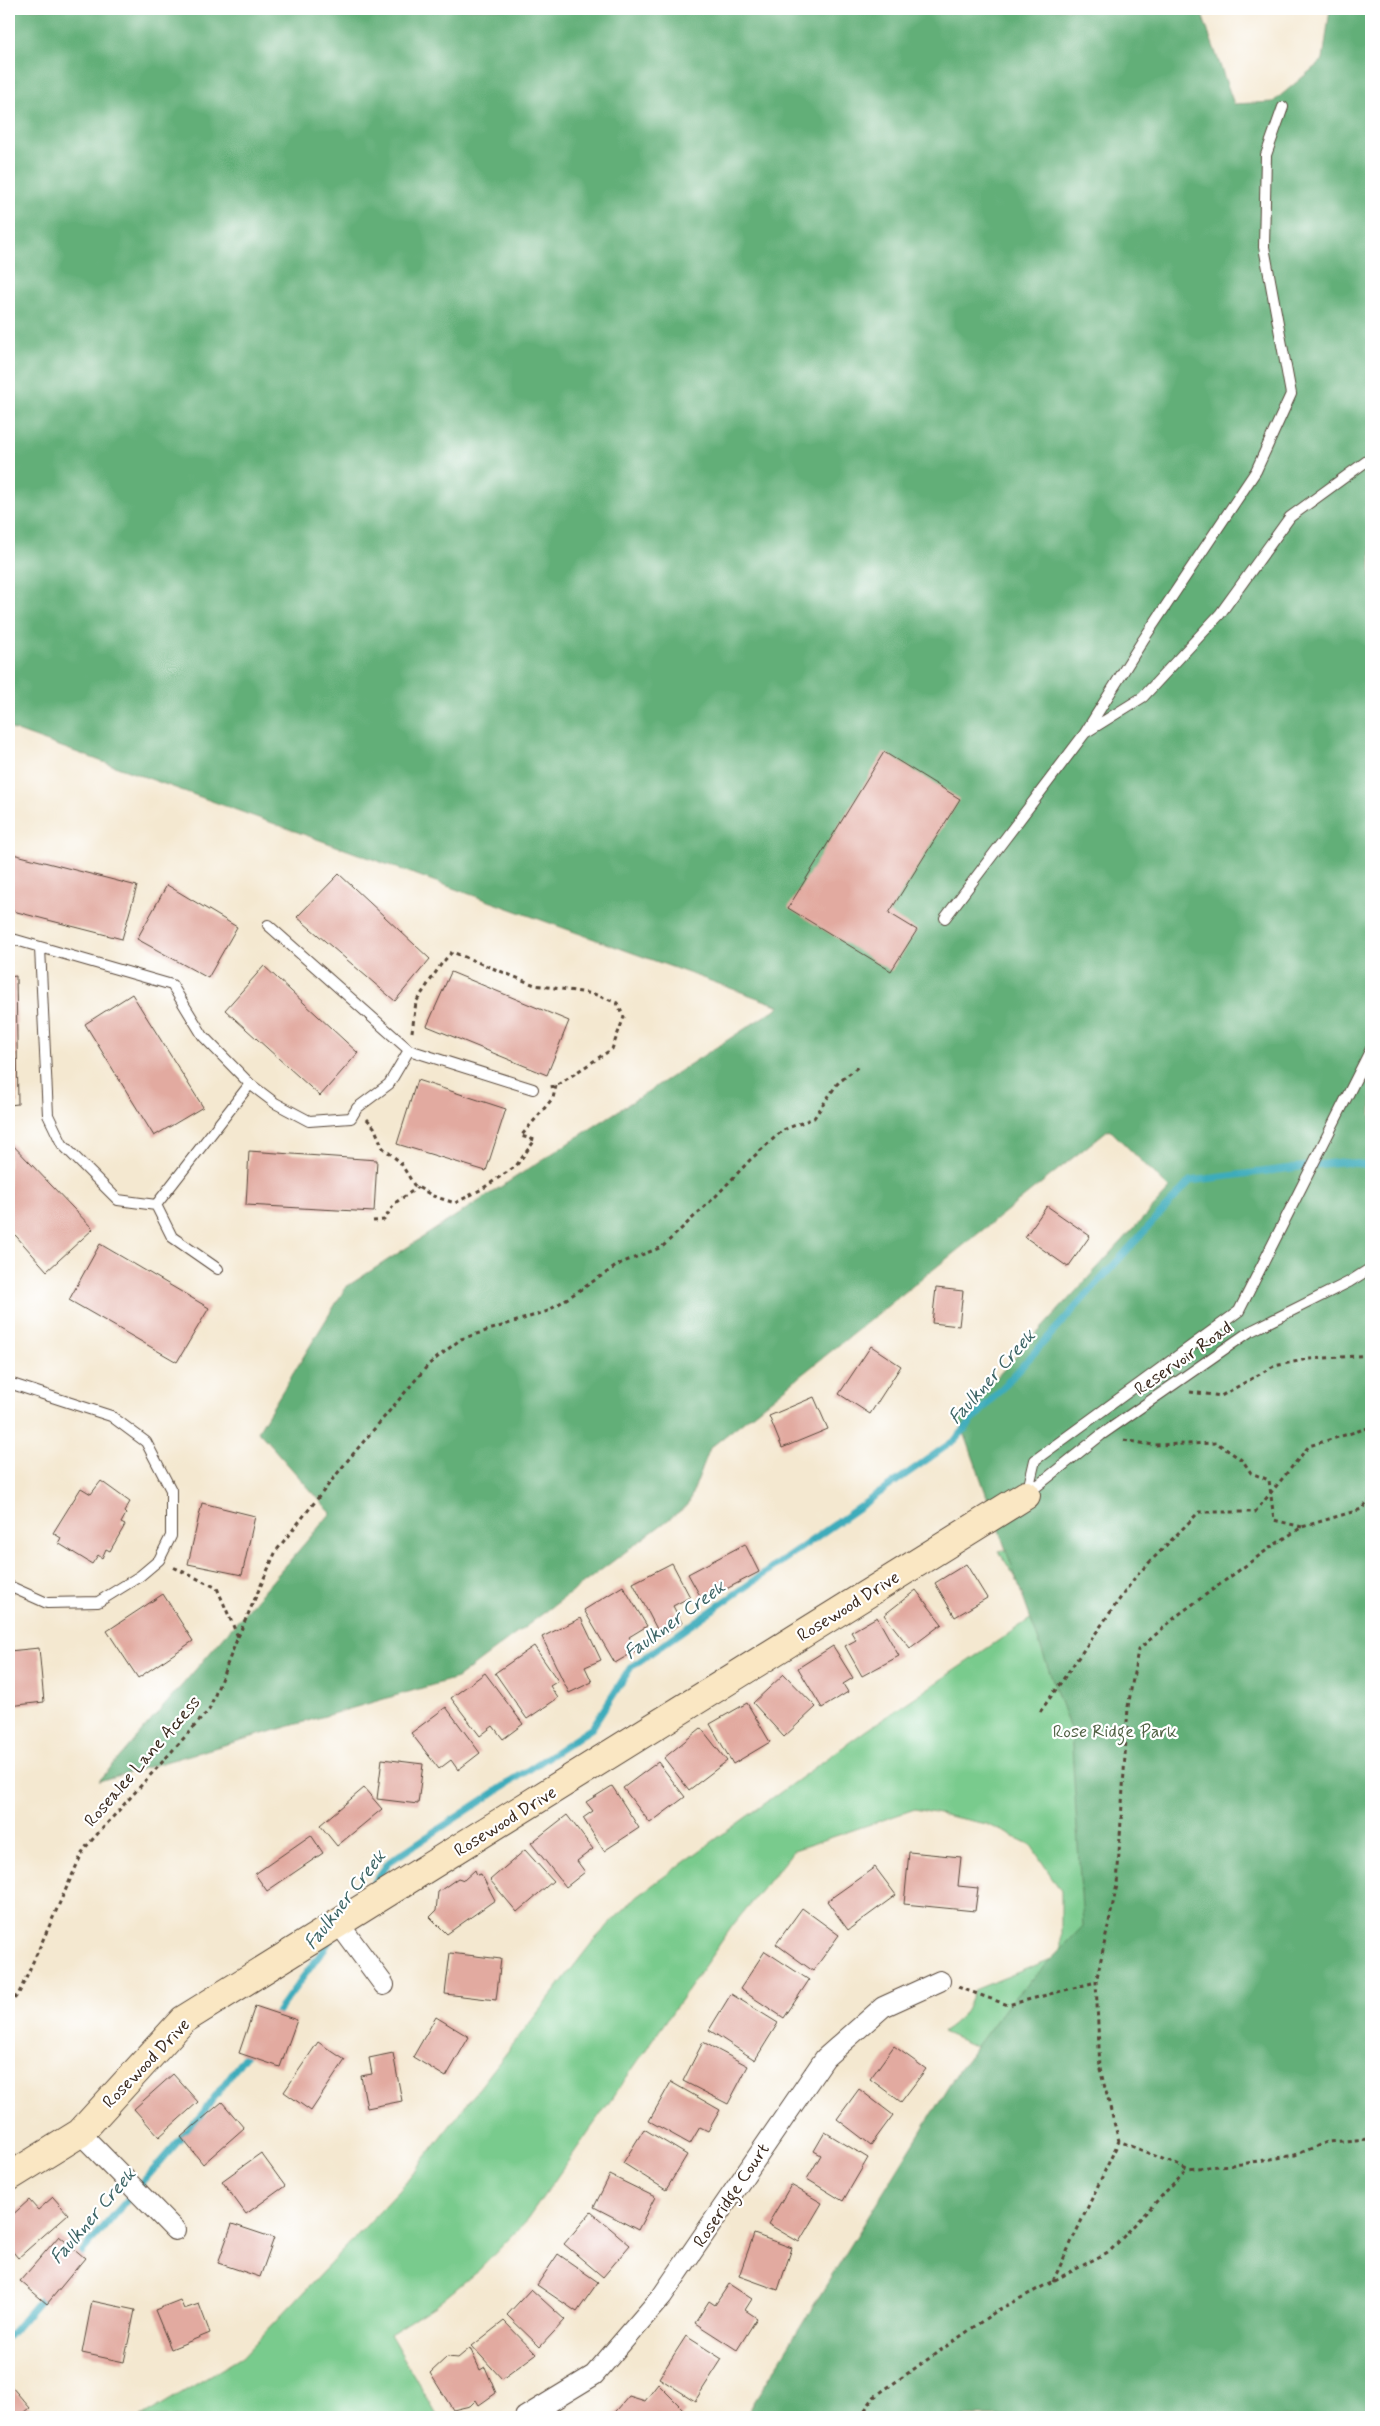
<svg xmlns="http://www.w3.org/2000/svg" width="1380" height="2426" viewBox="0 0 1380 2426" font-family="Mynerve,sans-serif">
<rect width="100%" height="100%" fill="#fff"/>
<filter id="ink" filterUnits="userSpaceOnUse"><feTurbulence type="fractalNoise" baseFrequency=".02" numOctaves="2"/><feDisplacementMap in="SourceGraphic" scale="10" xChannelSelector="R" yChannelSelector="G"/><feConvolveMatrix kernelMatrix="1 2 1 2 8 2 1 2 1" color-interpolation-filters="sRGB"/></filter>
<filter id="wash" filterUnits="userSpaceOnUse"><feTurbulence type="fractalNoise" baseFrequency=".0096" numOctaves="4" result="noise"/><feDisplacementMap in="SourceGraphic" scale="20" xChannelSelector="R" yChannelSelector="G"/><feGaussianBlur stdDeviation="1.12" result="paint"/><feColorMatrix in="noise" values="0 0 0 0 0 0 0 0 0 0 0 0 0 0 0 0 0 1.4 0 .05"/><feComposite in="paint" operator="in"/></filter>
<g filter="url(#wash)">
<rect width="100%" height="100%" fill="#f4e8d0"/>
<path fill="#79cb8d" stroke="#5a7a56" d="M1015 1548 1318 1583 1020 2066 942 2032C960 2021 968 2010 974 1990L1061 1955V1891L1031 1845 987 1824 915 1809 794 1850 733 1925 527 2220 480 2269 435 2306 390 2334 438 2417H141L242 2357 400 2190 594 1940 636 1897 865 1731 1039 1613 999 1552Z"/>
<path fill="#62af78" stroke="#4e6c4b" d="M9 9H1200L1234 104 1273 102 1323 60 1330 9H1371V2417H745L958 2071 1008 2005 1083 1926 1071 1732 959 1418 1170 1189 1109 1129 710 1448 688 1505 457 1678 99 1781 331 1513 258 1431 346 1287 780 1006 9 728Z"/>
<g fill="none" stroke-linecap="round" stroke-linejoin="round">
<path stroke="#3dacbb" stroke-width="7" d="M365 1895 389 1862 592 1728 631 1667 955 1440 1190 1181 1340 1162 1371 1165
M272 2019 330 1941
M74 2261 202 2114 251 2048
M9 2336 46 2293"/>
</g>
<g id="blocks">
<path fill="#e2aaa0" d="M884 752 960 799 889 913 917 930 891 971 788 908Z
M9 853 137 886 122 939 9 910Z
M339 874 430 959 395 1001 297 917Z
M167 885 237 927 208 978 137 939Z
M264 966 358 1053 320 1096 225 1010Z
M451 972 569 1021 547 1075 427 1026Z
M16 976 18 1104 9 1105V977Z
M132 994 203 1107 154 1136 85 1024Z
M417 1080 506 1109 486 1171 397 1144Z
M9 1141 93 1229 47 1271 9 1228Z
M249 1151 377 1160 374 1212 246 1205Z
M1047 1206 1090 1236 1068 1267 1025 1237Z
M100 1244 209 1308 177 1362 69 1300Z
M936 1288 963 1291 959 1326 932 1323Z
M871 1346 901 1366 870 1414 839 1394Z
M814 1397 828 1429 782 1448 769 1416Z
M101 1481 130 1502 124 1512 126 1514 121 1523 125 1525 110 1551 106 1549 102 1558 98 1555 92 1564 58 1543 61 1538 53 1533 81 1488 91 1494Z
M202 1503 255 1516 242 1575 188 1564Z
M745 1544 759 1572 703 1601 688 1574Z
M672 1563 690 1597 673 1606 682 1623 660 1635 633 1583Z
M966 1564 987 1598 955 1617 935 1583Z
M623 1586 647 1626 629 1637 637 1650 615 1663 584 1610Z
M916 1590 942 1624 910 1648 884 1615Z
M163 1594 193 1641 138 1678 107 1631Z
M877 1617 899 1656 862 1676 845 1646 856 1640 851 1632Z
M581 1618 601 1660 585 1667 592 1682 569 1693 542 1637Z
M534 1646 558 1681 550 1686 558 1698 527 1719 495 1673Z
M833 1646 853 1678 843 1684 848 1692 822 1708 798 1668Z
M39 1648 44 1702 9 1706V1651Z
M485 1673 523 1724 503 1739 493 1726 480 1736 451 1698Z
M784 1674 816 1707 784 1737 753 1703Z
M747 1703 770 1742 733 1764 710 1724Z
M446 1707 480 1753 458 1770 451 1760 439 1769 411 1733Z
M701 1728 727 1761 689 1790 664 1758Z
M382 1759 423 1764 418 1804 377 1799Z
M658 1762 685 1797 650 1823 623 1788Z
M612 1786 639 1828 604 1851 583 1818 593 1811 586 1802Z
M364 1788 382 1809 337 1846 320 1825Z
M567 1815 593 1849 577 1861 585 1872 566 1887 531 1843Z
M311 1835 323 1853 267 1891 255 1874Z
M525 1850 553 1881 517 1912 490 1880Z
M909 1852 961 1857 958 1886 978 1888 975 1911 904 1904Z
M875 1867 896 1895 848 1930 827 1901Z
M475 1870 477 1875 481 1874 495 1900 447 1934 430 1917 436 1911 438 1892 458 1878 464 1880Z
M802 1908 839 1935 813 1971 776 1944Z
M765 1951 809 1980 784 2018 740 1989Z
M450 1953 501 1959 496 2000 445 1994Z
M731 1994 778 2023 755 2060 709 2030Z
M255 2006 297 2020 280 2067 239 2053Z
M436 2017 469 2037 446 2077 413 2057Z
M318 2042 345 2060 311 2111 284 2092Z
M703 2042 748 2066 728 2104 683 2081Z
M894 2046 926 2069 901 2102 870 2079Z
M393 2053 402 2101 367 2108 361 2076 372 2074 369 2058Z
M173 2074 198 2102 159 2137 134 2109Z
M671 2082 720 2110 708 2131 700 2127 690 2144 649 2121Z
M859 2089 893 2115 871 2145 837 2119Z
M222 2102 244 2128 203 2164 181 2137Z
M644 2129 687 2155 666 2190 623 2163Z
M825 2132 868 2158 843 2201 807 2179 821 2155 814 2151Z
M261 2153 285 2186 246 2214 222 2181Z
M610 2175 655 2197 638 2230 594 2207Z
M791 2185 822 2203 799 2242 768 2224Z
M53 2197 68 2214 18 2258 9 2247V2218L29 2200 38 2210Z
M591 2212 630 2245 603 2277 564 2244Z
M232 2224 274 2238 260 2277 218 2263Z
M754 2234 792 2248 778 2290 739 2276Z
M59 2236 85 2258 47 2304 20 2281Z
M558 2254 598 2282 577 2312 537 2285Z
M729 2284 752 2299 745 2310 757 2318 737 2350 695 2323 709 2301 715 2305Z
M531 2289 565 2320 540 2347 507 2315Z
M180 2300 184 2309 199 2304 210 2333 171 2349 155 2310Z
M92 2301 135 2310 124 2362 82 2353Z
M504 2321 536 2354 502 2379 472 2346Z
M686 2336 722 2359 695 2401 659 2378Z
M470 2348 480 2370 485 2367 496 2393 479 2405 476 2400 470 2406 453 2410 430 2373 447 2357 458 2358Z
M658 2384 686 2412 681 2417H611L629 2396 645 2401Z
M11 2386 30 2408 19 2417H9V2388Z"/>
</g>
</g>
<g filter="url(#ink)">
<use href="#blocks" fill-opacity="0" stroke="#574639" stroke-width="1"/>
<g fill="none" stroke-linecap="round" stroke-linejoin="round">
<g stroke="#574639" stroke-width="12">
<path id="lane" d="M1283 107 1266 155 1264 247 1291 394 1256 471 1143 640 1085 733 1143 697 1220 614 1290 517 1371 458
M945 918 1085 733
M268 925 409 1050 533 1089
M9 938 172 985 203 1036 250 1084 275 1103 309 1121 351 1118 357 1108 389 1084 409 1050
M40 948 48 1115 62 1144 118 1200 156 1205 250 1084
M156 1205 172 1237 218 1269
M9 1383 111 1416 146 1442 171 1490V1536L159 1560 140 1576 98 1602 47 1603 9 1586
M1027 1494 1035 1460 1239 1311 1371 1049
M1027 1494 1101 1435 1249 1332 1349 1282 1371 1268"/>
</g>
<g stroke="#574639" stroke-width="22">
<path id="street" d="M339 1924 384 1985
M80 2133 175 2230
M525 2417 594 2375 662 2296 825 2058 883 2007 940 1981"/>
</g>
<g stroke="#574639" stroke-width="30">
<path id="secondary" d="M9 2177 80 2133 183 2020 1026 1495"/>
</g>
<path stroke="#574639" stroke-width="3" stroke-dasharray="4 4" stroke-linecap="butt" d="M412 1032 416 1002 442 963 452 952 535 985 594 994 617 1003 624 1017 612 1049 556 1086 548 1087
M367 1119 374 1127 383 1148 400 1162 414 1185 433 1196 455 1203 482 1189 516 1166 535 1140 521 1136 553 1098 556 1086
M373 1221 384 1220 395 1203 418 1187
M1190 1392 1221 1396 1274 1366 1308 1359 1371 1355
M1124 1440 1153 1445 1217 1443 1243 1461 1251 1473 1269 1480 1274 1520 1302 1527
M1371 1444V1445
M1371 1498 1362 1509 1302 1527 1271 1547 1178 1615 1138 1650 1128 1707 1117 1885 1096 1982 1100 2069 1119 2141 1187 2169 1241 2164 1295 2155 1327 2142 1371 2139
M238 1637 276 1551 348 1460 429 1364 461 1339 548 1311 621 1263 662 1247 716 1196 750 1160 783 1130 814 1118 837 1084 860 1065
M1040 1712 1136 1576 1199 1512H1255L1309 1446 1371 1427
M958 1987 1008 2005 1096 1982
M9 2005 19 1993 84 1849 209 1710 238 1637 217 1588 173 1567
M1053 2281 1119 2141
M860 2417 874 2397 998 2310 1110 2251 1187 2169"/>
<use href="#lane" stroke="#fff" stroke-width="10"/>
<use href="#street" stroke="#fff" stroke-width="20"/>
<use href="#secondary" stroke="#fae7c3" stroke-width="28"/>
</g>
</g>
<g text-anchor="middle" stroke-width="4.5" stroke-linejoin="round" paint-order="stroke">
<g font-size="18" fill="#3b2a1e" stroke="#fff">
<text transform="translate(1183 1358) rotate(-35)" y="6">Reservoir Road</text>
<text transform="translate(848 1606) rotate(-32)" y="6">Rosewood Drive</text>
<text transform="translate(142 1761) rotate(-49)" y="6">Rosealee Lane Access</text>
<text transform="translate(505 1821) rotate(-32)" y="6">Rosewood Drive</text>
<text transform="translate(146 2063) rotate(-46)" y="6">Rosewood Drive</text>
<text transform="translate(731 2195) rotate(-56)" y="6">Roseridge Court</text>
</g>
<g font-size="18" fill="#516245" stroke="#fff">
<text x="1115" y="1737">Rose Ridge Park</text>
</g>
<g font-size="19" font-style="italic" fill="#3c6465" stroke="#fff">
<text transform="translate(991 1376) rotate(-48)" y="7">Faulkner Creek</text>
<text transform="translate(674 1619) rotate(-36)" y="7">Faulkner Creek</text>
<text transform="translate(344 1899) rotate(-52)" y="7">Faulkner Creek</text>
<text transform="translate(92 2215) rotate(-49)" y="7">Faulkner Creek</text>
</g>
</g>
<rect width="1380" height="2426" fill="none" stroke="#fff" stroke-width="30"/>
</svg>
